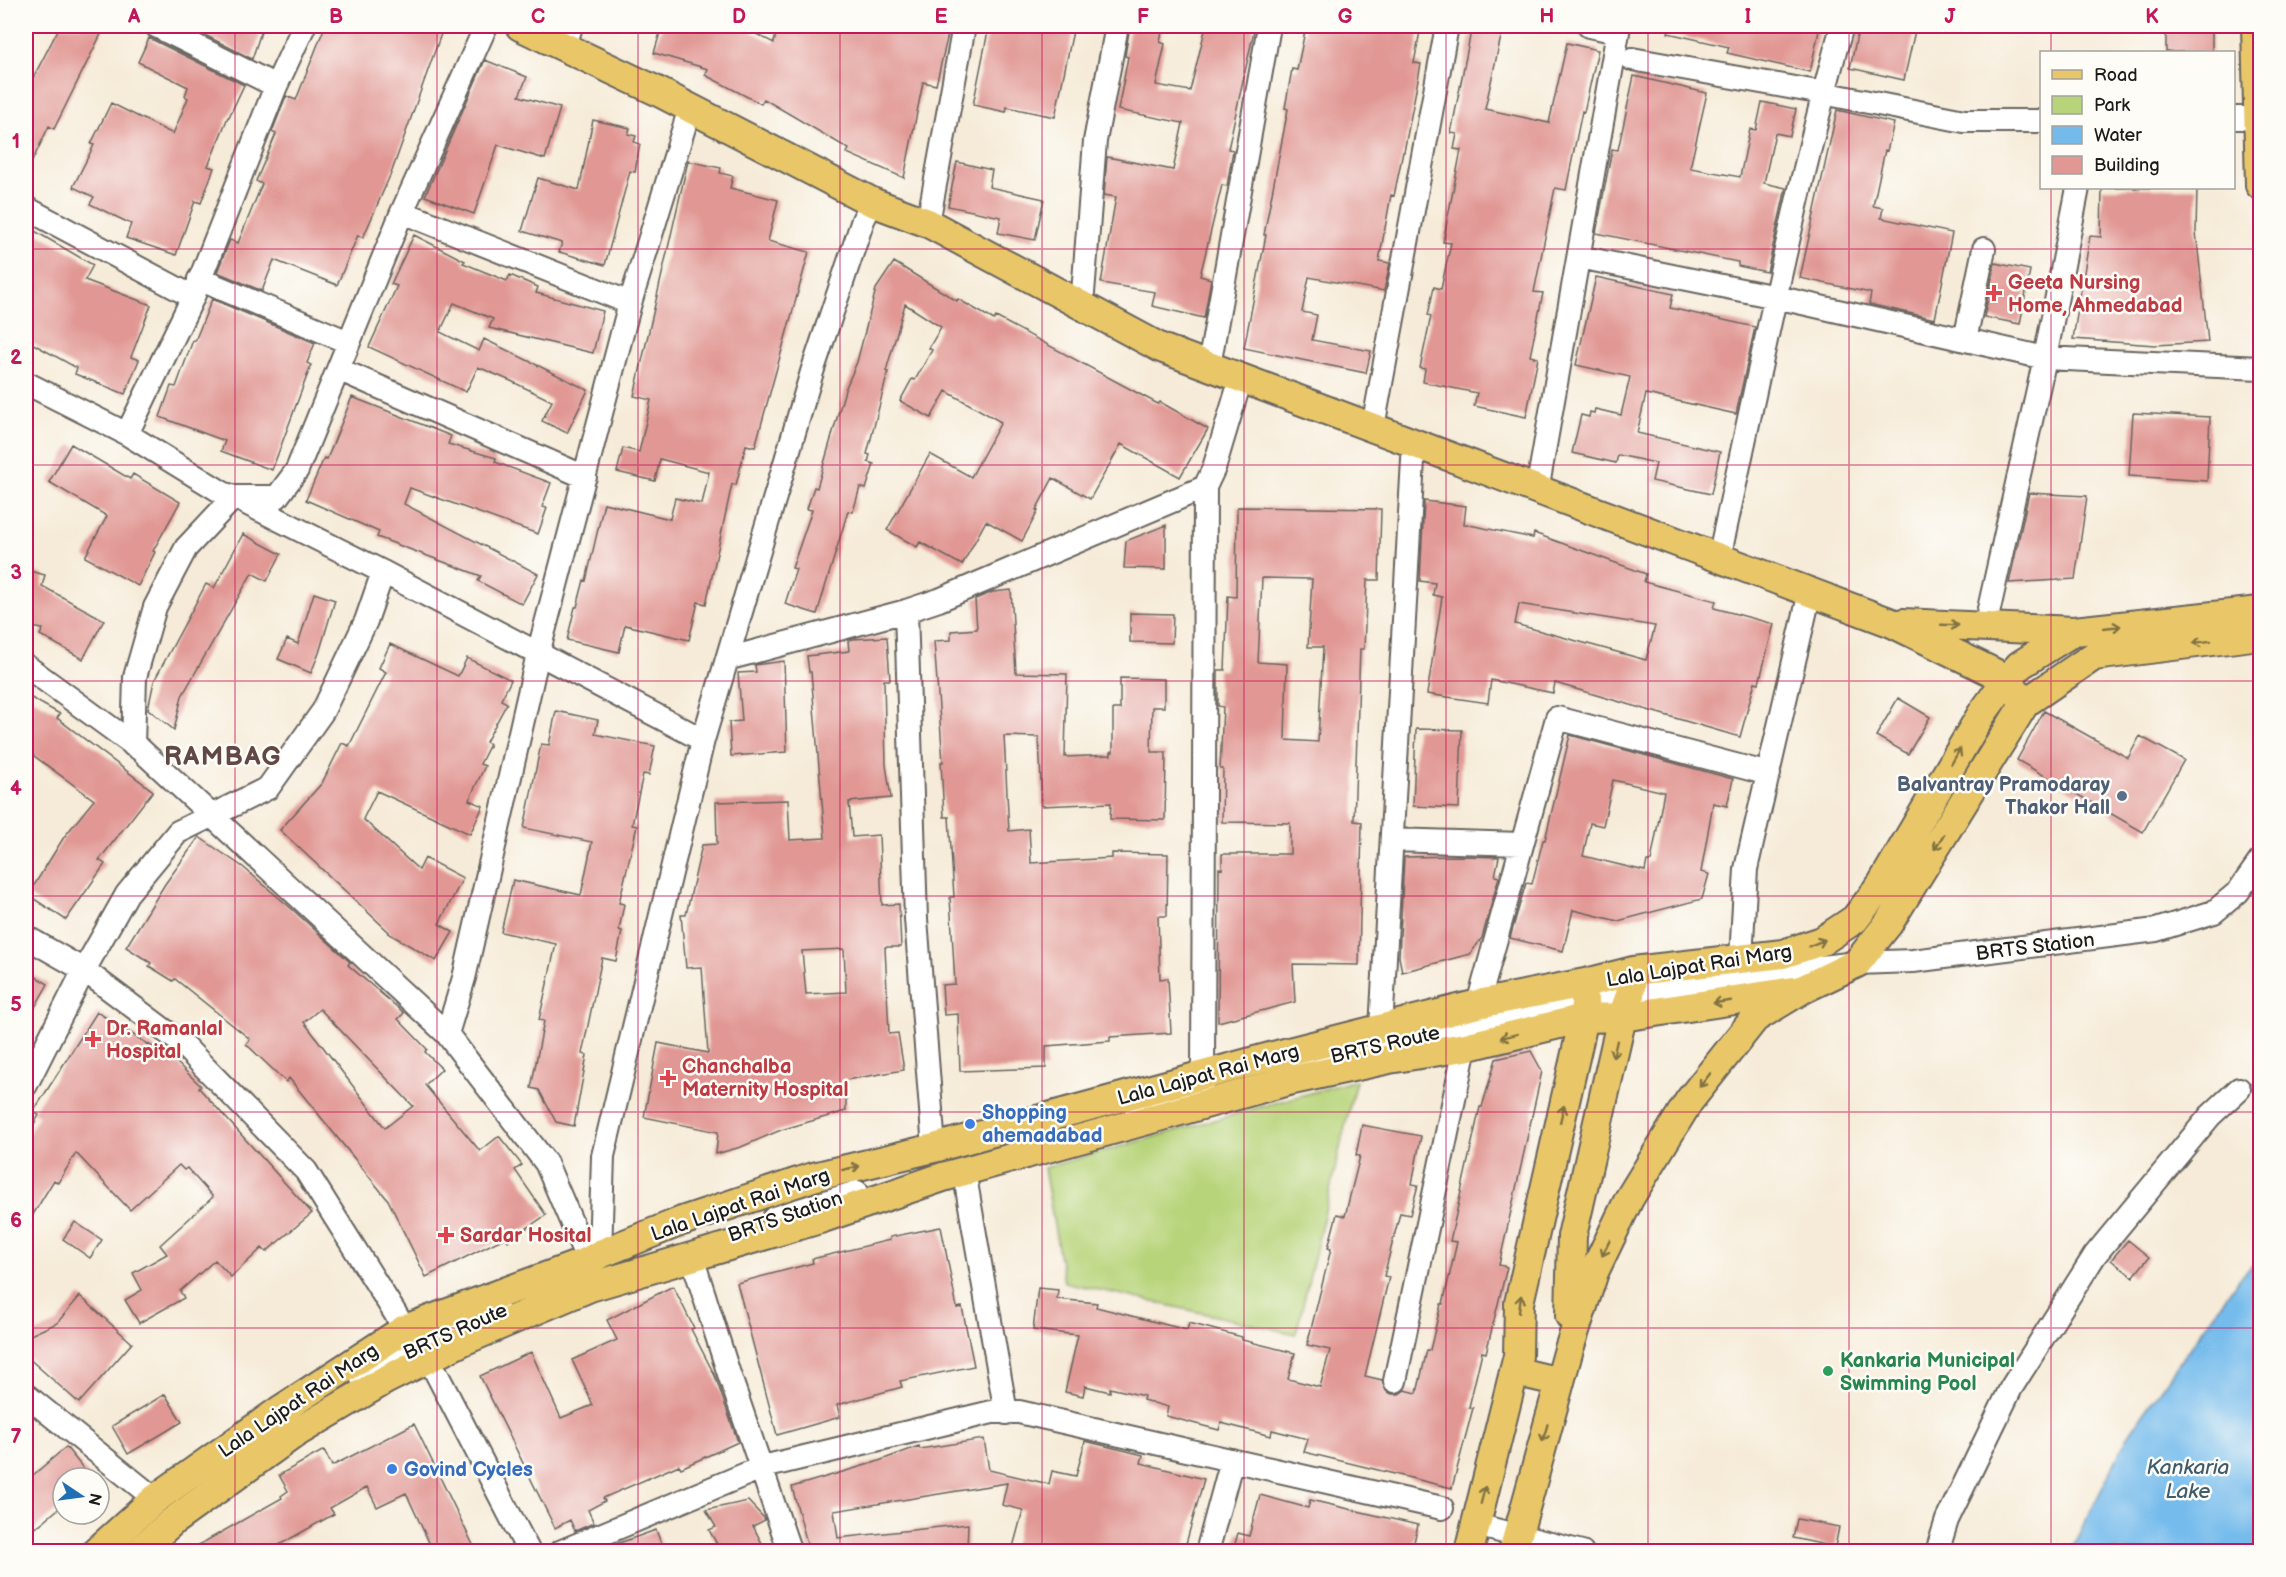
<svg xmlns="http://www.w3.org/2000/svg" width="2286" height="1577" viewBox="0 0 2286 1577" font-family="'Balsamiq Sans',sans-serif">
<rect width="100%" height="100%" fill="#fdfcf7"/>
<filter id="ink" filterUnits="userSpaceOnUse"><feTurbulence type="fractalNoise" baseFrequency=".0167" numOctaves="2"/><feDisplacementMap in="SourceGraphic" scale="12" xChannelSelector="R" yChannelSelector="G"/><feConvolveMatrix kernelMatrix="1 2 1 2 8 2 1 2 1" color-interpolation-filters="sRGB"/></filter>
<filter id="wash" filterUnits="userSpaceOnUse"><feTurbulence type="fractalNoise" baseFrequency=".008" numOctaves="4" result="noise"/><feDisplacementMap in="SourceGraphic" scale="24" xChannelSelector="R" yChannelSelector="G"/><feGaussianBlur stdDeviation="1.35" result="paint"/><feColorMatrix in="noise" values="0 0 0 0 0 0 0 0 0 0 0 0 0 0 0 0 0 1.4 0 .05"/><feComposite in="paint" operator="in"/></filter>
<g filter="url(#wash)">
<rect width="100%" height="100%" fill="#f6ebd8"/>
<path fill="#b8d47a" stroke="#6a784b" stroke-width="1.5" d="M1356 1080 1296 1334 1064 1282 1044 1168Z"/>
<path fill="#74bbec" stroke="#486c84" stroke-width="1.5" d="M2260 1258V1551H2071L2129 1434 2237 1281Z"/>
<g id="blocks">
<path fill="#e19894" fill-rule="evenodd" d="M60 26H105L54 129 49 126 26 174V74L33 78Z
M203 26H263L252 59 201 33Z
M325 26H418L441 34 392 171 363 238 358 235 337 285 274 260 262 291 217 272 230 240 238 243 262 184 256 181 276 134 272 132 286 96 296 100Z
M662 26H740L774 43 778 26H950L936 85 923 82 904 178 847 153 849 149 764 99 761 104 705 75 708 69 654 53Z
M989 26H1074L1055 117 1007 107 1006 112 973 105Z
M1130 26H1163L1160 42 1165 44 1156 85 1190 91 1206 26H1255L1228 149 1233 150 1227 186 1222 185 1200 276 1211 279 1204 318 1152 306 1155 292 1101 283 1116 197 1104 195 1107 157 1173 170 1183 123 1118 110 1128 57 1125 56Z
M1306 26H1421L1414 63 1421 64 1404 152H1403L1394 196 1391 195 1379 261 1390 263 1384 291 1309 277 1302 312 1317 315 1312 340 1371 351 1366 373 1244 348 1266 235H1264L1288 109 1285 108 1292 69 1297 70Z
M1472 26 1502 32 1485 109 1549 123 1567 43 1598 50 1584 112 1582 111 1566 190 1555 188 1534 292 1543 293 1530 356 1538 358 1526 417 1474 406 1477 393 1423 382 1425 369 1420 368 1431 316 1428 315 1434 287 1441 289 1451 243 1443 242 1461 150 1454 149 1457 134 1451 133Z
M1669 26H1820L1810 72 1727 53 1729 47 1668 33Z
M1859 26H1916L1904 80 1850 68Z
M2166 26H2212V52H2166Z
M149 38 244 85 229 117H228L208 166 214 168 201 203 195 201 176 255 126 238 131 224 90 204 94 197 73 187 94 145 91 144 111 103 173 134 188 98 185 96 188 87 138 62Z
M485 60 527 77 519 96 560 108 545 159 498 145 474 214 425 196Z
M1634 76 1707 93 1690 168 1740 177 1750 129 1756 130 1762 102 1796 109 1790 136 1775 133 1764 183 1786 188 1767 272 1738 266V262L1596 233 1612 149 1618 150Z
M1837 110 1894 123 1887 151 1885 150 1873 206 1883 208 1881 218 1952 233 1935 319 1869 304 1871 293 1800 278Z
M593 120 630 128 628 134 636 136 634 142 640 144 635 172 630 171 605 265 559 252 562 243 522 231 538 178 579 190Z
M688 161 721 168 720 173 733 176 730 188 778 200 768 241 809 252 755 447 746 445 736 485 732 484 706 604 698 602 689 640 625 625 619 652 567 640 575 607H577L584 580 586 581 604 503 670 519 675 498 702 504 709 472 660 459 655 481 617 472 623 448 639 452 651 400 634 396Z
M957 162 992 170 989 187 1044 199 1035 240 998 233 1001 217 948 206Z
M2102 188H2197L2196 232 2208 342 2155 345 2073 339 2090 236 2101 237Z
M26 226 93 265 85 280 151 305 131 357 139 360 125 394 75 374 77 368 26 340Z
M414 235 465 261 463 263 507 281 510 275 538 287 536 293 603 311 593 353 489 328 493 319 454 303 440 332 479 351 484 339 588 390 567 433 542 421 552 401 511 381 478 367 466 392 369 347 397 286 391 284Z
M894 262 957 301 958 299 994 320 996 317 1158 404 1160 402 1208 429 1180 477 1121 444 1090 499 1053 478 1036 510 1038 511 1022 541 986 521 962 565 920 542 917 547 887 530 930 454 971 477 1001 422 946 391 931 418 900 401 912 379 915 380 932 350 929 348 941 327 905 304 886 371 888 372 867 454 870 455 868 462 874 464 866 489 860 487 853 512 848 511 817 614 785 604 796 569 792 568 812 510 807 509 814 487 817 488 845 390 857 362 876 289Z
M1995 263 2030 270 2020 324 1984 317Z
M1596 277 1673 294 1670 308 1755 327 1736 414 1646 394 1637 433 1720 452 1711 494 1652 481 1656 463 1618 455 1616 463 1572 453 1581 415 1589 417 1590 412 1594 413 1595 409 1621 415 1630 377 1576 365Z
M212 299 315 343 307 363 311 365 272 470 221 451 225 441 160 417 171 386 176 387 193 340 195 341Z
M352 397 451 436 448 444 496 458 495 462 551 483 542 507 547 508 538 534 410 488 404 504 538 574 522 604 478 581 481 576 377 537 379 532 306 500 324 458 327 459Z
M2133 413 2210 417 2207 481 2129 476Z
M71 444 130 479 133 474 180 502 153 551 155 552 138 586 85 557 107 516 49 482Z
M2029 493 2087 496 2075 579 2009 583Z
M1424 501 1466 506 1464 524 1533 538 1534 533 1646 574 1644 582 1716 601 1714 608 1774 624 1759 683 1755 682 1740 737 1555 683 1553 693 1491 680 1488 703 1427 694 1442 597 1433 595 1435 583 1420 581ZM1519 604 1655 626 1646 660 1515 624Z
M1237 507 1381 509 1379 580H1367L1364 649H1360L1354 821 1362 822 1359 965 1293 964 1295 1002 1218 1022 1219 868 1222 869V854H1290V823L1222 822 1223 769H1220L1223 707 1218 706V670H1225L1228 596 1236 597ZM1262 578 1312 579 1308 647H1323L1318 742 1285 740 1287 664 1258 662Z
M1166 525V569L1124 568 1126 541Z
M243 534 281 554 267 581 252 573 182 696 174 730 148 709 154 681 206 584 214 588Z
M26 570 45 575 42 586 104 620 83 659 40 635 43 629 26 626Z
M1011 590 1016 673 1067 674 1065 757 1111 755V752H1113V709H1120V678L1164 679V707H1152L1151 752H1166L1165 820 1110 819 1111 803 1042 806 1039 737 1004 736 1009 831 1029 829 1031 863 1112 858V853L1168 854 1167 916H1158L1160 979 1168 978 1171 1033 1110 1037V1041L1046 1046V1068L960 1071 958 1014 944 1015 942 985 955 984 950 897H954L949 817H944L941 762H943L934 641 951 640V631L977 629 975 599 993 592Z
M314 593 335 600 319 653 311 673 278 659 287 639 298 644Z
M1130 613 1173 614 1172 643 1130 642Z
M887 637 890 680H884L886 765 891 798 849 802 852 837 879 835 882 905 899 904 901 947H885L889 1034 898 1033 904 1070 846 1080V1111L781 1130 741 1147 716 1154 718 1132 644 1117 658 1043 708 1053 702 967 686 968 681 915H686L702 845 717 844 716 802 788 800 790 840 825 838 811 672H809L807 656 849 651 848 640 853 639ZM844 949 846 992 806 994 802 951Z
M390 644 458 676 467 658 511 680 501 700 507 703 486 742 490 744 480 764 485 766 469 800 483 806 470 834 377 791 363 819 419 870 425 858 463 878 439 924 453 932 436 961 388 933 389 932 280 830 322 783 342 743 349 746 386 672 379 668Z
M784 661 787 752 731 756 729 722 742 721 738 673 756 672 755 665Z
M26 695 60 714 57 718 153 791 99 860 105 864 66 920 28 895 64 837 94 800 26 750Z
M1898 698 1930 717 1908 754 1876 736Z
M556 711 598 720 595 734 655 746 649 775 643 774 632 825 637 826 619 903 624 904 619 930 622 931 616 961 602 958 582 1054 587 1055 574 1126 556 1122 539 1090 531 1088 544 1021 539 1020 556 944 501 932 513 880 581 895 592 842 524 828 541 744 549 745Z
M2044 711 2128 758 2140 736 2184 760 2143 832 2017 760Z
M1416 729 1462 730 1459 808 1413 806Z
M1570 735 1733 779 1727 806 1713 803 1701 872 1709 874 1702 899 1618 921 1573 910 1563 951 1510 938 1526 883 1532 884 1543 840H1545ZM1613 780 1664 792 1651 861H1647L1645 871 1583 856 1590 823 1603 826Z
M199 837 243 867 292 909 350 962 348 965 404 1013 398 1019 427 1049 425 1052 442 1069 425 1085 480 1151 499 1136 522 1165 515 1170 546 1215 508 1241 506 1237 426 1277 388 1200 289 1078 286 1082 246 1044 250 1039 175 979 173 981 149 966 151 963 126 947 165 884ZM320 1009 413 1106 385 1128 304 1022Z
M1463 856 1499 857 1495 876 1499 877 1482 938 1470 954 1402 972 1399 957 1404 857Z
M26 971 48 984 26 1023Z
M97 1012 175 1061 201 1086 199 1088 312 1213 266 1252 262 1248 231 1277 215 1260 180 1291 184 1298 139 1323 125 1300 142 1290 133 1273 167 1254 160 1245 213 1197 187 1168 184 1170 179 1165 130 1210 76 1153 58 1183 54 1180 26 1226V1138L39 1115 33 1112Z
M1531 1051 1542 1071 1499 1265 1507 1267 1486 1353 1482 1352 1469 1407 1473 1408 1452 1488 1304 1452 1308 1439 1272 1430 1271 1436 1221 1423 1219 1430 1166 1416 1168 1407 1143 1400 1144 1396 1110 1388V1392L1085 1386 1083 1396 1065 1392 1078 1335 1033 1330 1038 1288 1058 1290 1057 1299 1097 1303 1096 1307 1187 1330 1189 1323 1242 1337V1340L1295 1353 1288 1379 1320 1387 1330 1350 1307 1345 1331 1249 1328 1248 1337 1214 1345 1216 1360 1156 1356 1155 1362 1125 1421 1136 1412 1184 1418 1185 1410 1215 1400 1213 1384 1276 1389 1277 1365 1376 1382 1380 1386 1391 1392 1394H1399L1405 1390 1417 1393 1427 1350H1430L1441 1304H1443L1457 1242 1450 1241 1480 1107H1482L1496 1059Z
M75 1222 102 1240 90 1258 63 1239Z
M941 1227 957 1308 962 1307 974 1366 900 1381 902 1387 837 1405 840 1417 777 1435 737 1283 813 1263 812 1259 890 1240V1237Z
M2128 1240 2149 1257 2133 1277 2111 1260Z
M673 1286 694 1328 691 1329 715 1376 738 1442 681 1468 679 1465 603 1498 605 1501 588 1510 594 1523 575 1531 570 1520 555 1528 480 1376 531 1352 561 1418 593 1405 572 1360 617 1340 607 1320Z
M80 1296 132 1343 79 1403 26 1356V1337L57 1323Z
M165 1394 182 1422 128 1454 112 1426Z
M414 1424 476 1551H433L406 1493 377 1507 367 1487 330 1508 334 1514 279 1545 283 1551H188L282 1498 281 1496 288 1491 279 1475 324 1450 332 1466Z
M984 1439 989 1470 1049 1484 1052 1471 1076 1476 1085 1441 1143 1455 1141 1463 1204 1479 1184 1551H1012L1023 1510 1002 1505 1007 1483 834 1511 838 1538 968 1524 967 1551H809L792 1487 876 1462 919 1446 920 1449Z
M66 1447 91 1478H63V1505L26 1536V1481Z
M1260 1495 1308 1508 1310 1500 1418 1525 1412 1551H1233L1238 1533 1249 1536Z
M748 1501 764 1518 765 1520 753 1526 766 1551H721L709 1530 716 1527 706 1510Z
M1797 1519 1839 1527 1835 1547 1793 1538Z
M656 1530 664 1551H596L605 1548Z"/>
</g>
</g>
<g filter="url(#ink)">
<use href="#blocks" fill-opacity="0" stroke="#68645e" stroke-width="1.5"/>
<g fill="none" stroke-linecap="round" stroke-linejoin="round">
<g stroke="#68645e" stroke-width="26">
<path id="minor" d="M156 26 276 86
M565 47 571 26
M1632 59 1823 93 1964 121H2042
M2234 118H2258
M26 208 193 297
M402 212 630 303
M928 223 964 26
M1579 257 1776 297 2045 358 2260 368
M199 279 348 342
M1082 306 1095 141 1117 26
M1965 340 1984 249
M1209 366 1269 26
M338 369 585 477
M26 383 127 434 223 493 234 497 383 572 703 740
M1373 427 1447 26
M127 434 193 297 276 86 304 26
M1537 491 1618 32 1589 26
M1719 558C1758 380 1793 201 1842 26
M906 611 916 919 934 1148
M1985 627 2045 358 2078 188
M727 659 906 611 939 600 1205 487 1214 468 1241 378
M26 666 141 750 447 1034 546 1163 588 1261
M133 745 135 677 155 607 186 548 234 497H277L297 470 402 212 486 26
M1392 840 1522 844
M26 937 84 970 180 1042 306 1171 405 1329 429 1359 529 1552
M1741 959 1746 869 1810 592
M1478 1004 1557 718 1769 774
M1381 1029 1414 442
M447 1034 464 978 538 654 630 303 690 108
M1289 1067 1496 1019 1630 995 1777 972 1857 963 1913 961 2156 930 2214 912 2238 892 2260 861
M1203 1076 1205 487
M26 1085 84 970 127 894 178 832 268 788 323 711 366 621 383 572
M1136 1109 1202 1089
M964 1171 1006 1413
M774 1218 857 1192
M600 1254 603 1156 703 740 812 372 863 220 872 202
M692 1257 728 1371 790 1552
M362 1379 406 1351 420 1349 459 1326 498 1311
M1395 1381 1465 1047
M26 1395 155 1499
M1476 1525 1582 1552
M560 1552 763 1467 992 1412H1019L1442 1508
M1207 1552 1232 1460
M1937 1552 1947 1520 2011 1388 2095 1255 2210 1116 2239 1089"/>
</g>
<g stroke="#68645e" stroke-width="32">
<path id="major" d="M520 26 657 91 872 202 928 223 1161 348 1892 623 2007 679 2025 703
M2256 26 2260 185
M1903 623 2074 631
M1570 1316 1572 1236 1622 1017 1630 995 1633 971
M1514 1371 1560 1382
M96 1552 155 1499 279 1411 405 1329 588 1261 600 1254 682 1221 813 1177 934 1148 1281 1054 1478 1004 1590 982 1633 971 1783 954 1822 941 1855 919 1881 885 1981 715 2007 679 2020 665 2074 631 2260 611
M138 1552 173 1521 294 1434 385 1380 465 1340 590 1287 820 1219 943 1177 1288 1081 1389 1059 1465 1047 1584 1018 1622 1017 1801 990
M1469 1552 1518 1356 1519 1303 1584 1018 1585 1003
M1513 1552 1569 1349 1594 1272 1629 1199 1689 1101 1755 1018 1801 990 1857 963 1888 924 2025 703 2094 656 2260 635"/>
</g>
<use href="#minor" stroke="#fff" stroke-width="22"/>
<use href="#major" stroke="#e9c769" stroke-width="28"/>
</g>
<defs><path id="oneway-shaft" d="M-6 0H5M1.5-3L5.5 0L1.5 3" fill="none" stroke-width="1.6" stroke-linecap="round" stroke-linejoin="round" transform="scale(1.5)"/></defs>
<g stroke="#827242">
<use href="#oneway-shaft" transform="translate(1950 625) rotate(2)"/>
<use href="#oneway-shaft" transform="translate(2112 627) rotate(-6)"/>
<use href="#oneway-shaft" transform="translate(2202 642) rotate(173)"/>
<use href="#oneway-shaft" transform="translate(1956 756) rotate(-60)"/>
<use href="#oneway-shaft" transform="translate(1939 842) rotate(122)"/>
<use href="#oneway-shaft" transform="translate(1817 943) rotate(-22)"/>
<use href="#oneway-shaft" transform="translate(1722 1002) rotate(172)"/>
<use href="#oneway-shaft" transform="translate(1509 1036) rotate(166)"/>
<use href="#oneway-shaft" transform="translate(1615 1049) rotate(103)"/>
<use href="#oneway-shaft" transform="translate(1705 1080) rotate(128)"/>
<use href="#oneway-shaft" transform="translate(1562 1114) rotate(-77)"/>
<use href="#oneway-shaft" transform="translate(851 1168) rotate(-13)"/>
<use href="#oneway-shaft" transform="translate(1606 1248) rotate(116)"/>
<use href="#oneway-shaft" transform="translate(1520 1304) rotate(-83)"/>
<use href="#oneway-shaft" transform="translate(1545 1433) rotate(106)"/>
<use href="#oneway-shaft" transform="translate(1483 1495) rotate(-76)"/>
</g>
</g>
<path fill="none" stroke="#c2185b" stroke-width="1.5" stroke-opacity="0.55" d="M235 26V1552M437 26V1552M638 26V1552M840 26V1552M1042 26V1552M1244 26V1552M1446 26V1552M1648 26V1552M1849 26V1552M2051 26V52M2051 188V1552M26 249H2260M26 465H2260M26 681H2260M26 896H2260M26 1112H2260M26 1328H2260"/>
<g fill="#e0444e" stroke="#fdfcf7" stroke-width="2">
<path d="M1991 284h6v6h6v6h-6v6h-6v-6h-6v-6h6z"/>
<path d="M90 1030h6v6h6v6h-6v6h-6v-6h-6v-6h6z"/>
<path d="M665 1069h6v6h6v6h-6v6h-6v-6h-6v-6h6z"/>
<path d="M443 1226h6v6h6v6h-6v6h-6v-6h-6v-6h6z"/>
</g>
<circle fill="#5c6f8a" stroke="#fdfcf7" stroke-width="2" cx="2122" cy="796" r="6"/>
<g fill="#3f7fe0" stroke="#fdfcf7" stroke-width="2">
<circle cx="970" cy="1124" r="6"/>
<circle cx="392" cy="1469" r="6"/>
</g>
<circle fill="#2e9e5b" stroke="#fdfcf7" stroke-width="2" cx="1828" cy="1371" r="6"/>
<g text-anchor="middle" stroke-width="5" stroke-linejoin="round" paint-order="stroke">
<g font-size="20" font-weight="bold" fill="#be3a42" stroke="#fdfcf7" text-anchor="start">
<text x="2008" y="289">Geeta Nursing<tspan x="2008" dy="23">Home, Ahmedabad</tspan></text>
<text x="106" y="1035">Dr. Ramanlal<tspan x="106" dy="23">Hospital</tspan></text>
<text x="682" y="1073">Chanchalba<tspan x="682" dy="23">Maternity Hospital</tspan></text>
<text x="460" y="1242">Sardar Hosital</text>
</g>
<g font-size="20" font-weight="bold" fill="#4e5e75" stroke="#fdfcf7" text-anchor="end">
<text x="2110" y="791">Balvantray Pramodaray<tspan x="2110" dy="23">Thakor Hall</tspan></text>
</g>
<g font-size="20" fill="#1c1c1c" stroke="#fdfcf7">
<text transform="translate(2035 946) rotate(-7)" y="7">BRTS Station</text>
<text transform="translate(1699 965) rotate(-9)" y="7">Lala Lajpat Rai Marg</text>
<text transform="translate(1385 1044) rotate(-13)" y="7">BRTS Route</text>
<text transform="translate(1208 1074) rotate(-15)" y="7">Lala Lajpat Rai Marg</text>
<text transform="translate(740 1204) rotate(-19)" y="7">Lala Lajpat Rai Marg</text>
<text transform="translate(785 1216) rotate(-19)" y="7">BRTS Station</text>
<text transform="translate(455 1331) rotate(-24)" y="7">BRTS Route</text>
<text transform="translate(298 1400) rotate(-34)" y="7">Lala Lajpat Rai Marg</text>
</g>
<g font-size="20" font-weight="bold" fill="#366cbe" stroke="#fdfcf7" text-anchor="start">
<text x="982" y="1119">Shopping<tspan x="982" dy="23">ahemadabad</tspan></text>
<text x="404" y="1476">Govind Cycles</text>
</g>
<g font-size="20" font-weight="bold" fill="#27864d" stroke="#fdfcf7" text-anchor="start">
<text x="1840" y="1367">Kankaria Municipal<tspan x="1840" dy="23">Swimming Pool</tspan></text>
</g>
<g font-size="21" font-style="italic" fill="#3f5c6f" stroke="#fdfcf7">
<text x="2188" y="1474">Kankaria<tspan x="2188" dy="24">Lake</tspan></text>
</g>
<g font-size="26" font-weight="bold" letter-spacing="1.5" fill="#614746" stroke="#fdfcf7">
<text x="223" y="765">RAMBAG</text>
</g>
</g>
<rect width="2286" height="1577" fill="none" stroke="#fdfcf7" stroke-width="66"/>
<rect x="2040" y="51" width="195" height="138" fill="#fdfcf7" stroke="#a3a29f" stroke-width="1.5"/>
<rect x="2052" y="70" width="30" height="9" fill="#e9c769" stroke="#a3a29f" stroke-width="1.5"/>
<text x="2094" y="81" font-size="18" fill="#1c1c1c">Road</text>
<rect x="2052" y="96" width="30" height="18" fill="#b8d47a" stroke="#a3a29f" stroke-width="1.5"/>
<text x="2094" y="111" font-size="18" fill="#1c1c1c">Park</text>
<rect x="2052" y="126" width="30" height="18" fill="#74bbec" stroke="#a3a29f" stroke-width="1.5"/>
<text x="2094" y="141" font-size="18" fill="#1c1c1c">Water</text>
<rect x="2052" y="156" width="30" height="18" fill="#e19894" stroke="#a3a29f" stroke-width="1.5"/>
<text x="2094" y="171" font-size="18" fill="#1c1c1c">Building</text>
<g transform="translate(81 1496) rotate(103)"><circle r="28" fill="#fdfcf7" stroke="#a3a29f" stroke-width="1.5"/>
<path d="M0-4.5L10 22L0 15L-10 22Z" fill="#1f6fb2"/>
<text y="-9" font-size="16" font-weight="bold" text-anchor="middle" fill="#1c1c1c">N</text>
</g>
<rect x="33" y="33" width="2220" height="1511" fill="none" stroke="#c2185b" stroke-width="2"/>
<g font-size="20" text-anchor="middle" font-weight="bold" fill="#c2185b">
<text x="134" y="23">A</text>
<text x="336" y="23">B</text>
<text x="538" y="23">C</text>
<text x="739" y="23">D</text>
<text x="941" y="23">E</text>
<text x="1143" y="23">F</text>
<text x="1345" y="23">G</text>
<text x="1547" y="23">H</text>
<text x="1748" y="23">I</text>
<text x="1950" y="23">J</text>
<text x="2152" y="23">K</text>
<text x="16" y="148">1</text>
<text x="16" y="364">2</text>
<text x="16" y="579">3</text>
<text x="16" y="795">4</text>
<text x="16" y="1011">5</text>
<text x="16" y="1227">6</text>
<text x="16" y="1443">7</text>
</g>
</svg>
